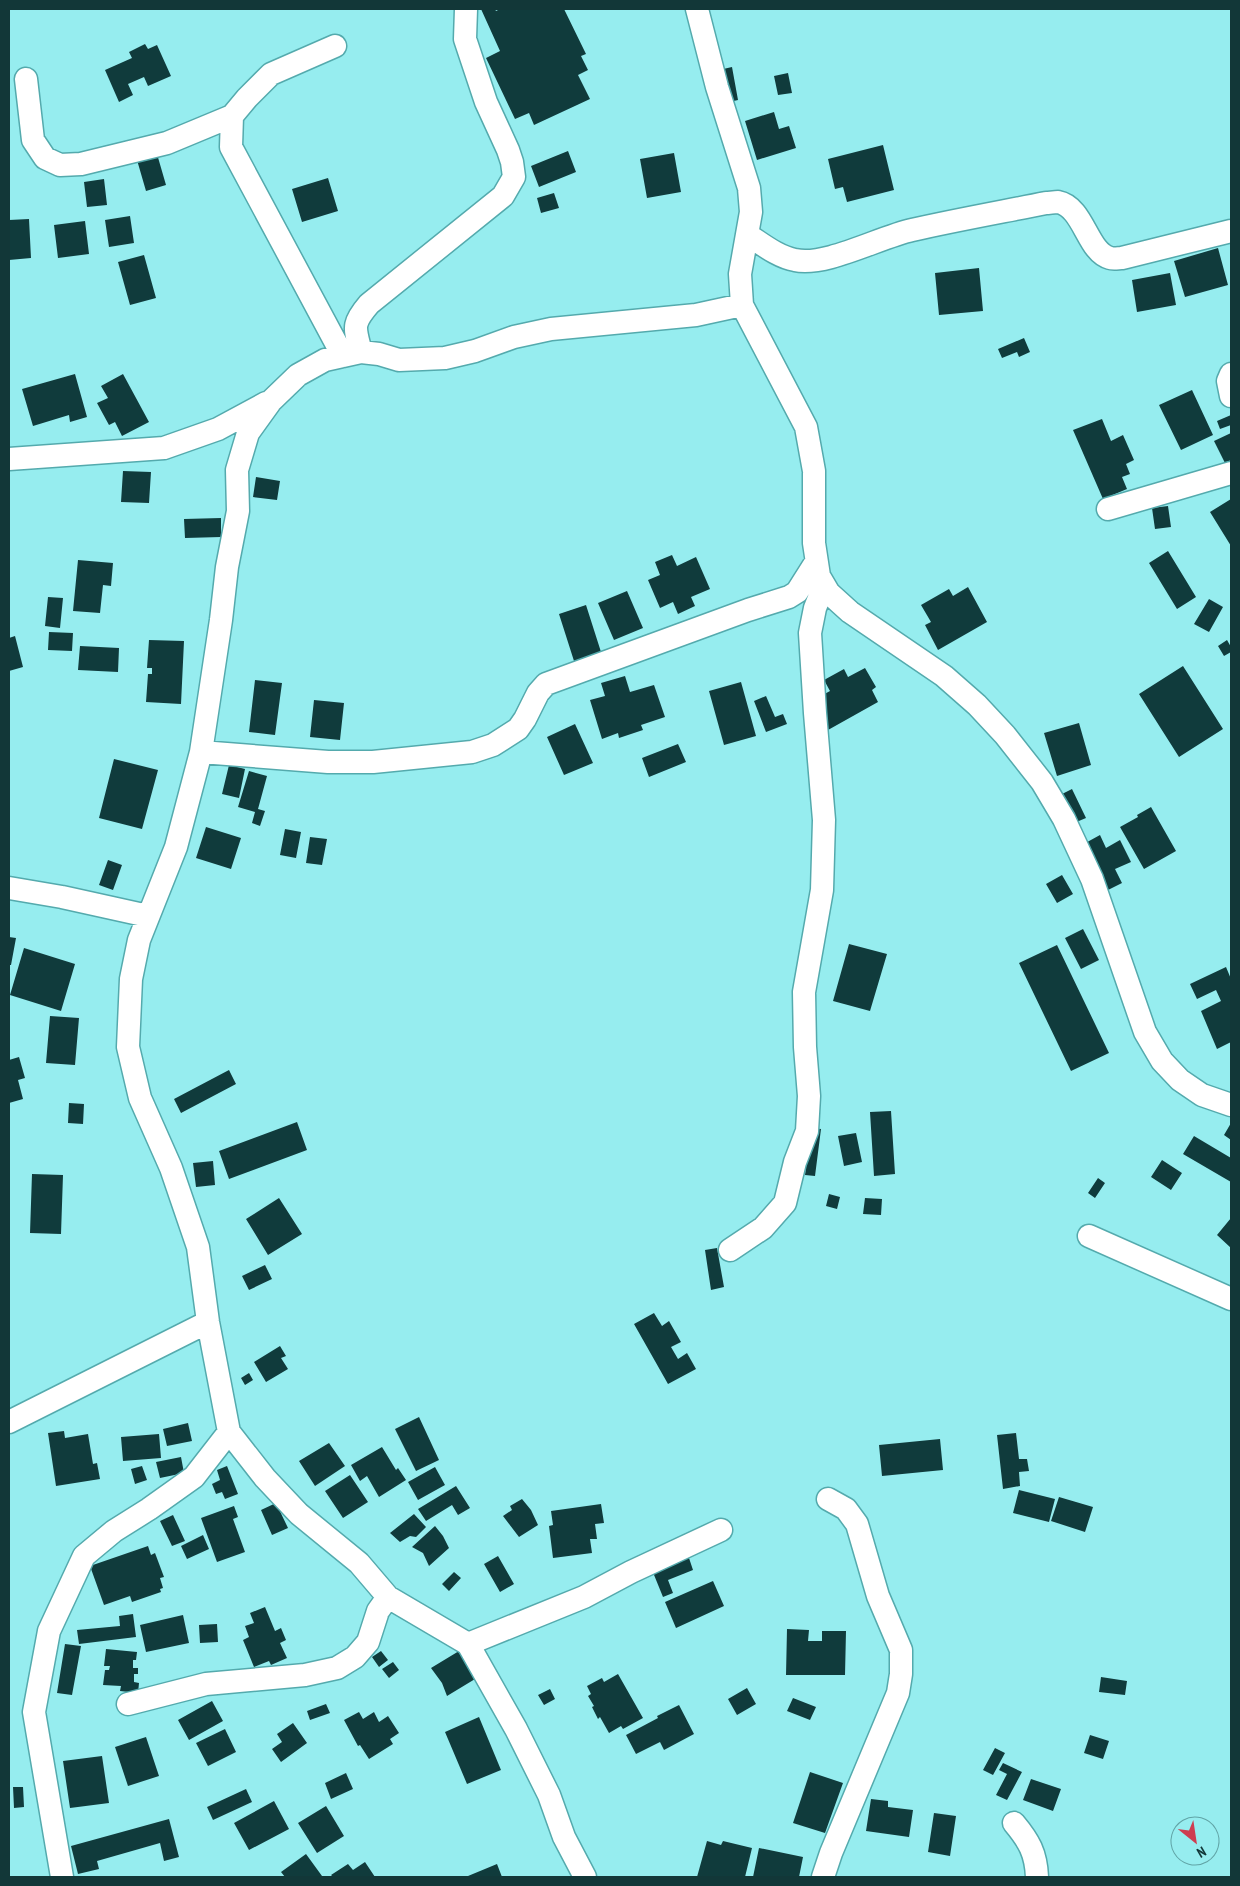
<svg xmlns="http://www.w3.org/2000/svg" width="1240" height="1886" viewBox="0 0 1240 1886" font-family="'PT Sans Narrow',sans-serif">
<rect width="100%" height="100%" fill="#96edef"/>
<path fill="#103b3c" d="M481 9H495L496 11 500 9H564L586 54 581 56 588 70 578 75 590 99 534 125 529 113 515 119 486 58 500 51Z
M145 44 148 49 157 45 171 76 148 86 144 77 128 84 133 95 119 102 105 70 132 58 129 52Z
M732 67 738 100 725 103 719 70Z
M788 73 792 93 778 95 774 76Z
M774 112 779 129 789 126 796 148 757 160 745 121Z
M883 145 894 190 847 202 843 187 835 189 828 159Z
M568 151 576 172 539 187 531 166Z
M674 153 681 192 647 198 640 159Z
M157 154 166 185 146 191 137 160Z
M328 178 338 211 302 222 292 189Z
M104 179 107 205 87 207 84 182Z
M554 193 559 208 541 213 537 198Z
M130 216 134 243 109 247 105 220Z
M29 219 31 258 9 260V220Z
M85 221 89 254 58 258 54 225Z
M1218 248 1228 285 1185 297 1174 261Z
M144 255 156 298 130 305 118 262Z
M979 268 983 311 939 315 935 273Z
M1170 273 1176 305 1137 312 1132 280Z
M1024 338 1030 352 1019 357 1017 352 1002 358 998 349Z
M75 374 87 417 70 422 69 415 33 426 22 389Z
M123 374 149 422 122 436 115 422 109 425 97 403 108 398 101 386Z
M1192 390 1213 435 1181 450 1159 405Z
M1231 415V425L1220 429 1217 421Z
M1102 419 1111 441 1123 435 1134 460 1126 464 1130 474 1122 477 1127 489 1103 499 1073 430Z
M1231 433V460L1225 463 1214 441Z
M123 471 151 472 149 503 121 502Z
M256 477 280 481 277 500 253 497Z
M1231 499V546L1210 512Z
M1168 506 1171 527 1155 529 1152 508Z
M221 518V537L185 538 184 519Z
M1168 551 1196 597 1177 609 1149 563Z
M672 555 677 566 696 557 710 589 691 597 695 606 678 614 673 602 660 608 648 580 660 575 655 562Z
M78 560 113 563 111 586 103 585 100 613 73 611Z
M968 587 987 622 938 650 925 625 931 622 921 605 949 589 953 596Z
M627 591 643 628 614 640 598 603Z
M48 597 63 598 60 628 45 626Z
M1209 599 1223 607 1209 632 1194 624Z
M586 605 601 652 574 661 559 614Z
M49 632 73 633 72 651 48 650Z
M15 636 23 667 9 671V638Z
M149 640 184 641 181 704 146 702 148 674H152V668H147Z
M1227 640 1231 647V652L1224 656 1218 646Z
M80 646 119 648 118 672 78 670Z
M1183 666 1223 729 1179 757 1139 694Z
M865 668 876 687 872 690 878 702 828 730 818 713 826 709 819 697 830 691 824 680 844 669 848 677Z
M625 676 630 692 654 685 665 717 641 725 643 730 619 738 618 733 602 739 590 700 605 696 601 683Z
M255 680 282 683 275 735 249 732Z
M741 682 756 736 724 745 709 691Z
M766 696 775 717 783 714 787 724 766 732 754 701Z
M314 700 344 703 340 740 310 737Z
M1079 723 1091 765 1057 776 1044 733Z
M575 724 593 763 564 775 547 737Z
M678 744 686 762 649 777 642 758Z
M114 759 158 770 142 829 99 818Z
M229 765 245 769 239 798 222 794Z
M249 771 267 776 258 809 265 811 260 826 252 823 255 812 238 807Z
M1072 789 1086 818 1074 823 1060 795Z
M1151 807 1176 851 1144 869 1120 827 1138 817 1137 815Z
M206 827 241 838 231 869 196 858Z
M285 829 301 832 296 858 280 855Z
M1100 835 1106 848 1120 840 1131 862 1115 869 1122 883 1104 892 1080 846Z
M310 837 327 839 322 865 306 863Z
M108 860 122 865 113 890 99 885Z
M1062 875 1073 894 1057 903 1046 884Z
M1083 929 1099 960 1081 969 1065 938Z
M9 937 16 938 11 965H9Z
M849 944 887 954 870 1011 833 1001Z
M1057 945 1109 1053 1071 1071 1019 963Z
M24 948 75 964 61 1011 10 995Z
M1226 967 1231 979V1042L1217 1049 1201 1011 1221 1001 1216 990 1197 999 1190 984Z
M50 1016 79 1018 75 1065 46 1063Z
M19 1057 25 1078 18 1080 23 1099 9 1103V1060Z
M229 1070 236 1084 181 1113 174 1099Z
M69 1103 84 1104 83 1124 68 1123Z
M891 1111 895 1174 874 1176 870 1112Z
M297 1122 307 1150 229 1179 219 1151Z
M1231 1123V1140L1224 1135Z
M811 1128 821 1129 815 1176 805 1175Z
M856 1133 862 1162 844 1166 838 1136Z
M1194 1136 1231 1158V1182L1183 1154Z
M1162 1160 1182 1173 1171 1190 1151 1177Z
M213 1161 215 1185 196 1187 193 1163Z
M32 1174 63 1175 61 1234 30 1233Z
M1098 1178 1105 1183 1095 1198 1088 1193Z
M829 1194 840 1197 837 1209 826 1206Z
M279 1198 302 1234 268 1255 246 1219Z
M865 1198 882 1199 881 1215 863 1214Z
M1231 1218V1248L1217 1235Z
M717 1248 724 1287 711 1290 705 1250Z
M265 1265 272 1279 249 1290 242 1276Z
M654 1313 662 1326 669 1321 681 1342 671 1347 678 1359 687 1353 696 1369 668 1384 634 1324Z
M280 1346 286 1356 281 1358 288 1369 266 1382 254 1362Z
M249 1373 253 1380 245 1385 241 1378Z
M419 1417 439 1460 416 1471 395 1429Z
M188 1423 192 1441 167 1446 163 1429Z
M64 1431 65 1438 88 1434 93 1464 97 1463 100 1479 56 1486 48 1433Z
M1016 1433 1019 1459H1027L1029 1471 1019 1472 1020 1486 1003 1489 997 1435Z
M159 1434 161 1458 123 1461 121 1437Z
M940 1439 943 1470 882 1476 879 1445Z
M329 1443 345 1466 315 1486 299 1461Z
M382 1447 396 1470 398 1468 406 1480 379 1497 367 1476 360 1481 351 1465Z
M181 1457 184 1473 160 1478 156 1462Z
M142 1466 147 1480 135 1484 131 1469Z
M227 1466 238 1494 225 1499 222 1492 216 1494 212 1484 220 1480 217 1470Z
M435 1467 445 1485 418 1500 408 1482Z
M350 1475 368 1502 343 1518 325 1491Z
M456 1486 470 1508 458 1515 452 1505 426 1521 418 1509Z
M1019 1490 1055 1499 1049 1522 1013 1513Z
M1059 1497 1093 1507 1085 1532 1051 1521Z
M522 1499 531 1510 538 1525 519 1537 503 1516 512 1510 510 1506Z
M276 1503 288 1528 272 1535 261 1510Z
M601 1504 604 1523 595 1524 597 1539H590L592 1553 553 1558 549 1526 553 1525 551 1511Z
M234 1506 238 1517 233 1519 245 1552 217 1562 201 1518Z
M414 1514 426 1527 416 1537 410 1536 400 1542 390 1533Z
M173 1515 185 1541 172 1546 160 1521Z
M435 1526 443 1536 449 1548 429 1566 423 1553 412 1547Z
M203 1535 209 1549 187 1559 181 1546Z
M148 1546 151 1555 155 1553 164 1577 160 1578 163 1588 160 1589 161 1592 132 1602 130 1596 104 1605 90 1566Z
M688 1555 693 1570 668 1580 673 1593 663 1597 650 1565Z
M498 1556 514 1584 500 1592 484 1564Z
M454 1572 461 1578 449 1591 442 1584Z
M713 1581 724 1606 676 1628 665 1602Z
M265 1607 275 1631 281 1628 286 1640 280 1643 287 1658 271 1665 269 1661 254 1667 243 1640 249 1637 245 1626 254 1623 250 1613Z
M133 1614 136 1637 79 1644 77 1630 120 1626 119 1616Z
M183 1615 189 1643 146 1652 140 1625Z
M217 1624 218 1642 200 1643 199 1625Z
M787 1629 809 1630 808 1641H822V1631H846L845 1675H786Z
M65 1644 81 1646 72 1695 57 1693Z
M464 1648 480 1676 447 1696 442 1683 431 1668Z
M106 1649 137 1652 136 1660H133V1668H138V1674H134V1682L139 1683 138 1693 120 1691 121 1686 103 1685 105 1670H109L110 1666H104Z
M381 1651 388 1660 379 1667 372 1657Z
M393 1662 399 1670 389 1678 382 1669Z
M618 1674 643 1718 623 1729 621 1726 609 1733 600 1717 598 1719 592 1707 594 1706 588 1696 591 1694 587 1686 602 1678 604 1682Z
M1101 1677 1127 1681 1125 1695 1099 1692Z
M747 1688 756 1704 737 1715 728 1699Z
M550 1689 555 1699 544 1705 538 1695Z
M793 1698 816 1707 810 1720 787 1711Z
M212 1701 223 1721 189 1740 178 1720Z
M326 1704 330 1713 310 1720 307 1711Z
M679 1705 694 1734 664 1750 660 1742 636 1754 626 1735 658 1718 657 1716Z
M359 1712 363 1719 374 1712 379 1722 388 1716 399 1733 390 1739 393 1744 369 1759 360 1745 358 1746 344 1720Z
M479 1717 501 1770 467 1784 445 1732Z
M293 1723 307 1743 281 1762 272 1749 282 1742 277 1734Z
M225 1729 236 1752 208 1766 196 1743Z
M1090 1735 1109 1741 1103 1759 1084 1753Z
M146 1737 159 1776 128 1786 115 1747Z
M995 1748 1005 1753 993 1775 983 1770Z
M102 1756 109 1803 70 1808 63 1761Z
M1003 1763 1022 1772 1007 1800 996 1795 1007 1774 999 1770Z
M810 1772 843 1783 825 1833 793 1823Z
M346 1773 353 1789 331 1799 325 1783Z
M1031 1779 1061 1789 1053 1811 1023 1800Z
M13 1787H23L24 1807 14 1808Z
M246 1789 252 1802 213 1820 207 1807Z
M871 1799 888 1801V1807L913 1810 909 1837 866 1831Z
M274 1801 289 1829 249 1850 234 1823Z
M326 1806 344 1836 317 1853 298 1823Z
M934 1813 956 1816 950 1856 928 1852Z
M169 1819 179 1857 164 1861 160 1843 97 1861 99 1869 78 1874 71 1846Z
M707 1841 721 1845 723 1841 752 1848 745 1877H697Z
M759 1848 803 1857 799 1877H753Z
M306 1854 322 1876 285 1877 281 1872Z
M365 1862 375 1877H333L331 1875 348 1864 353 1870Z
M497 1864 502 1877H469L468 1876Z"/>
<g fill="none" stroke-linecap="round" stroke-linejoin="round">
<g stroke="#54aaad" stroke-width="25">
<path id="street" d="M697 9 717 87 749 188 751 212 740 274 742 305 806 427 814 471V543L819 576 829 593 850 612 944 676 977 705 1005 735 1042 782 1064 819 1092 879 1145 1032 1162 1061 1180 1080 1202 1095 1231 1105
M335 46 271 74 247 98 232 116 231 147 343 356
M26 79 33 140 45 158 60 165 81 164 167 143 232 116
M748 235C762 244 778 257 795 260 825 267 880 237 912 230 956 220 1001 212 1046 203 1049 203 1054 202 1058 202 1084 207 1087 252 1110 258 1113 259 1119 258 1122 258L1231 231
M361 352C355 328 351 325 369 304L503 196 514 177 512 162 508 150 486 102 465 39 466 9
M1231 374 1228 381 1231 396
M9 459 164 448 218 429 266 403
M1108 509 1231 473
M201 752 328 762H373L472 752 493 745 518 729 525 719 538 693 546 684 748 610 789 597 797 592 816 562
M9 888 62 897 148 916
M1089 1236 1231 1299
M730 1250 763 1228 785 1203 795 1162 807 1131 809 1096 805 1047 804 992 822 890 824 820 815 713 810 633 815 608 819 598 826 588
M9 1422 208 1322
M468 1644 584 1597 631 1572 721 1530
M128 1704 206 1684 305 1675 337 1668 355 1657 368 1642 378 1611 388 1597
M1014 1823C1029 1841 1036 1853 1037 1877
M62 1877 34 1712 49 1631 84 1556 114 1531 149 1509 194 1477 229 1432
M585 1877 564 1837 549 1795 516 1729 468 1644 388 1597 359 1563 299 1514 265 1478 229 1432 208 1322 198 1247 171 1168 140 1098 128 1047 131 979 139 940 176 847 201 752 221 620 227 567 238 511 237 470 248 433 271 401 298 375 325 360 361 352 379 354 399 360 445 358 475 351 514 337 551 329 696 315 742 305
M823 1877 831 1853 898 1693 901 1674V1650L878 1596 857 1524 846 1509 828 1499"/>
</g>
<use href="#street" stroke="#fff" stroke-width="22"/>
</g>
<rect width="1240" height="1886" fill="none" stroke="#123738" stroke-width="20"/>
<g transform="translate(1195 1841) rotate(150)"><circle r="24" fill="#96edef" stroke="#61a4a6"/>
<path d="M0-4L9 19L0 12L-9 19Z" fill="#ce3d50"/>
<text y="-8" font-size="14" font-weight="bold" text-anchor="middle" fill="#123738">N</text>
</g>
</svg>
